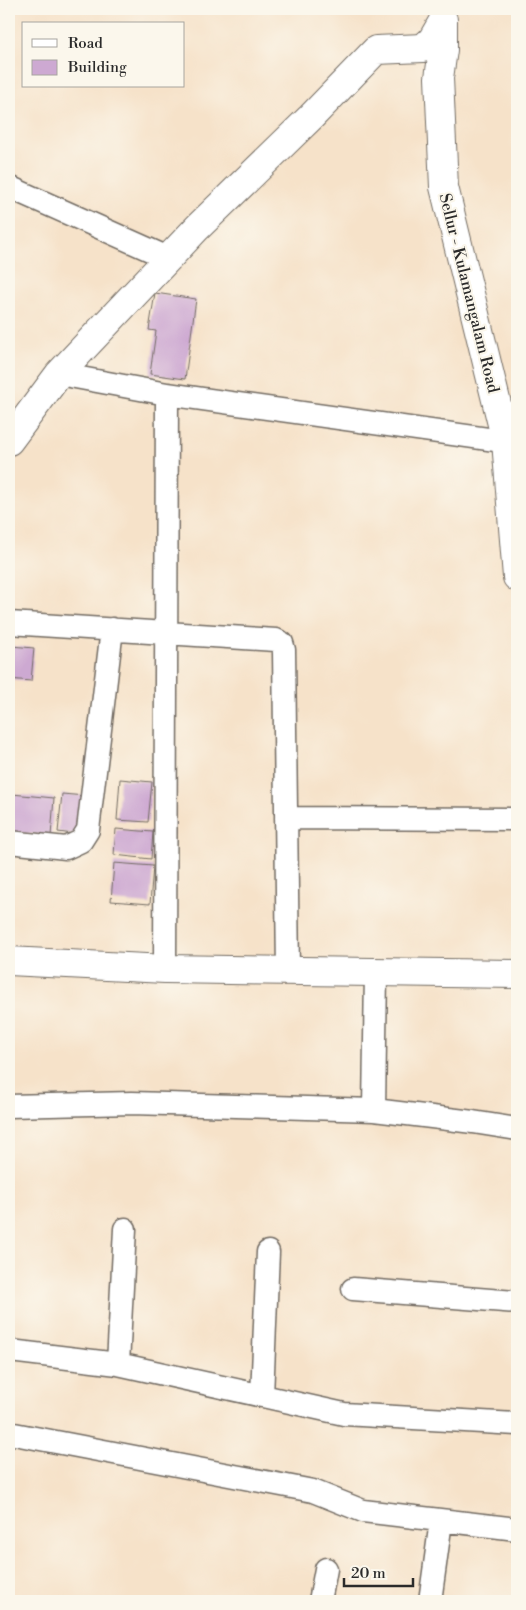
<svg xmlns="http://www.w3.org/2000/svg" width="526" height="1610" viewBox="0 0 526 1610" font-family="'Libre Bodoni',serif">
<rect width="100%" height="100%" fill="#fbf7ec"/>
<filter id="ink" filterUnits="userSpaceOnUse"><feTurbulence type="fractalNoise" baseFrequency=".02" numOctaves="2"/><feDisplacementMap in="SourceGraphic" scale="10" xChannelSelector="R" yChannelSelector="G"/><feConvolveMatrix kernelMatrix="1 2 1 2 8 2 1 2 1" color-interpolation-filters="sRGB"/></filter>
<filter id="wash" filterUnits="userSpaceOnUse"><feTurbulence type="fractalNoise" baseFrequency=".0096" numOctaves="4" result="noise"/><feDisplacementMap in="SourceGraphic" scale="20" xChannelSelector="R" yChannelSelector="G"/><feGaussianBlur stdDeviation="1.12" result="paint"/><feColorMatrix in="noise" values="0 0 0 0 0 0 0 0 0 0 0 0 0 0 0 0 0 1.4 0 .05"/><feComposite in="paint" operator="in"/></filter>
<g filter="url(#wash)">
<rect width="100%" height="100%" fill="#f6e2c9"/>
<g id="blocks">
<path fill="#cda9d2" d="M155 293 196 299 185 379 150 374 156 331 149 330Z
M11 646 34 648 31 681 9 679Z
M120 779 152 782 148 822 117 820Z
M12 794 54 798 51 836 9 832Z
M62 794 85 796 81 835 58 832Z
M116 829 153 832 151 859 114 855Z
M114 863 153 866 150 904 111 901Z"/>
</g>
</g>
<g filter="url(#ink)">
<use href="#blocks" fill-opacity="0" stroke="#726b62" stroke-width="1"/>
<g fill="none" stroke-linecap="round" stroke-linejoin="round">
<g stroke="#726b62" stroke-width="25">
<path id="street" d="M9 187 168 258
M59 374 167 394 517 443
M9 623 276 640 282 643 284 650 288 971
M286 818 517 819
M9 842 66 848 81 841 88 830 112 629
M165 969 167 394
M9 1106 132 1103 374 1110 376 972
M374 1110 473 1122 517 1129
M353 1289 517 1302
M10 1351 118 1364 344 1414 517 1424
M118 1364 125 1229
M262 1396 268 1252
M9 1433 313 1491 363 1511 517 1529
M320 1601 326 1569
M430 1601 441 1521"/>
</g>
<g stroke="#726b62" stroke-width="30">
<path id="primary" d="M443 20V50L439 78 444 187 506 441 517 577
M9 441 59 374 197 228 311 117 376 50 423 48 432 40 443 21
M9 961 165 969 517 974"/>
</g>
<use href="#street" stroke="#fff" stroke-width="22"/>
<use href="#primary" stroke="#fff" stroke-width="28"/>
</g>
</g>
<g text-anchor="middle" stroke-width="4.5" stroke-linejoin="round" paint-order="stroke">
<g font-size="16" fill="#2b2b2b" stroke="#fbf7ec">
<text transform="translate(470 293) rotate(76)" y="6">Sellur - Kulamangalam Road</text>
</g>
</g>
<rect width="526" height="1610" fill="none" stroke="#fbf7ec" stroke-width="30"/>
<rect x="22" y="22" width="162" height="65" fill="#fbf7ec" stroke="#a8a59f"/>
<rect x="32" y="39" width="25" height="8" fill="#ffffff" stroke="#a8a59f"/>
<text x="68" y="48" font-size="15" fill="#2b2b2b">Road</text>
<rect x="32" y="60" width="25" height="15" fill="#cda9d2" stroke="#a8a59f"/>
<text x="68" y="72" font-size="15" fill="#2b2b2b">Building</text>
<path d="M344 1578v8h69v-8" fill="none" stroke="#2b2b2b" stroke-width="2.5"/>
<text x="351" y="1578" font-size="15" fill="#2b2b2b" stroke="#fbf7ec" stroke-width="4" paint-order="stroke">20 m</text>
</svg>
